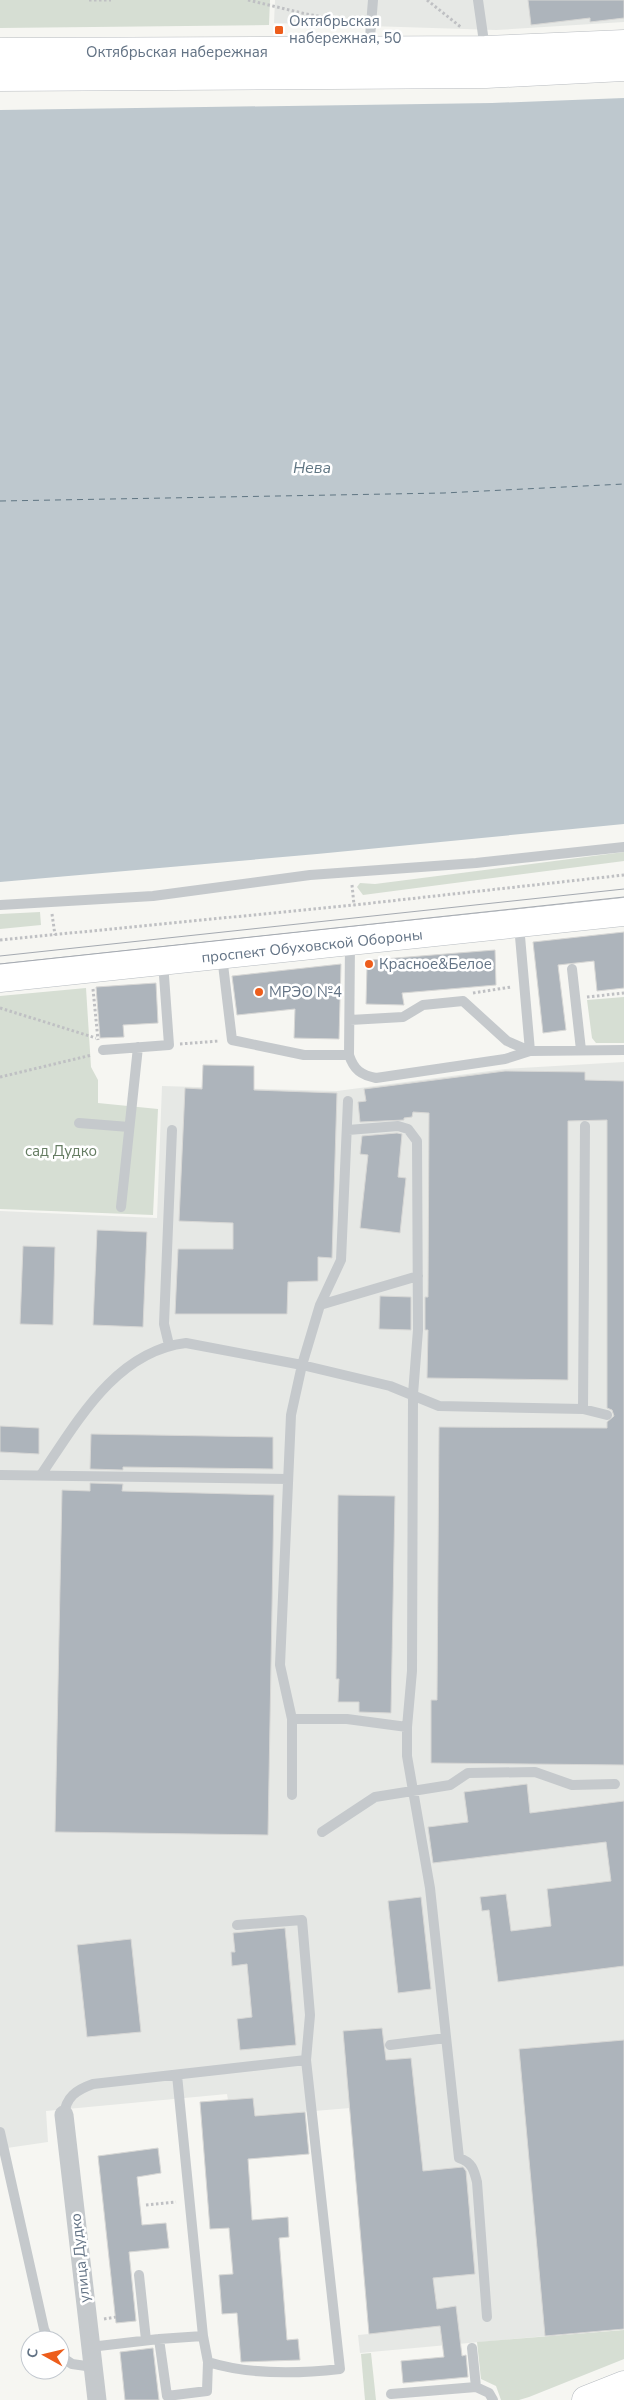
<svg xmlns="http://www.w3.org/2000/svg" width="624" height="2400" viewBox="0 0 624 2400" font-family="'Nunito Sans',sans-serif">
<rect width="100%" height="100%" fill="#f6f6f2"/>
<path fill="#e6e8e5" d="M275 0H624V22L496 30 274 23Z
M624 1062V2329L360 2353 358 2335 369 2334 350 2108 255 2116 228 2100 227 2094 46 2111 48 2142 0 2149V1211L157 1218 162 1086 337 1091 505 1069Z"/>
<path fill="#d6ded3" d="M0 0H270L269 25 0 28Z
M624 852V861L363 895 357 887 360 883 375 884Z
M40 912 41 925 0 929V914Z
M86 988 91 1067 98 1080V1103L158 1109 153 1215 0 1209V996Z
M624 997V1043H596L592 1038 587 1000Z
M624 2330V2359L529 2397 519 2400H501L496 2386 481 2379 477 2342Z
M371 2353 376 2400H365L361 2354Z"/>
<path fill="#bec8ce" d="M624 98V824L317 854 0 882V110L492 103Z"/>
<g fill="none" stroke-linecap="round" stroke-linejoin="round">
<path stroke="#5f7582" stroke-width="1" stroke-dasharray="6 5" stroke-linecap="butt" d="M0 501 444 493 624 484"/>
</g>
<path fill="#adb4bb" stroke="#d7d7d5" d="M528 0H624V18L590 22V18L531 25Z
M624 932V988L597 991 594 961 558 965 566 1030 543 1033 533 942Z
M495 950 496 985 402 993 404 1005 366 1004 367 966 371 960Z
M341 964 339 1039 294 1038 295 1009 237 1015 232 976Z
M156 983 158 1023 123 1025 124 1037 100 1038 96 987Z
M203 1065 254 1066V1090L337 1093 332 1258 318 1257V1281L288 1282 287 1314H175L178 1249H233V1223L179 1221 185 1088 202 1089Z
M505 1071 585 1072V1080L624 1081V1765L431 1763V1700H437L439 1427 607 1428V1422L614 1416 612 1410 607 1408V1120L568 1121V1380L427 1378 428 1330H425V1297H428L429 1113 413 1112 412 1117 404 1118V1120L360 1122 358 1102 366 1101 364 1089Z
M397 1133 402 1134 398 1177 406 1178 400 1233 360 1228 368 1155 360 1154 362 1136Z
M97 1230 147 1232 143 1327 93 1325Z
M23 1246 55 1247 53 1325 20 1324Z
M380 1296 411 1297V1330L379 1329Z
M0 1426 39 1428V1454L0 1452Z
M91 1434 273 1437V1469L123 1467V1470L90 1469Z
M90 1483 123 1484 122 1491 274 1495 268 1835 55 1832 62 1490 90 1491Z
M338 1495 395 1496 391 1713 359 1712V1702H338L339 1679H336Z
M527 1784 530 1813 624 1801V1966L498 1982 489 1910 482 1911 480 1897 506 1894 511 1931 551 1926 547 1889 611 1881 606 1842 433 1863 428 1827 468 1822 464 1792Z
M421 1897 431 1989 398 1993 388 1901Z
M285 1928 296 2045 240 2050 237 2019 252 2017 247 1964 232 1966 231 1952H235L233 1933Z
M131 1939 141 2032 87 2037 77 1945Z
M382 2028 386 2060 411 2058 423 2171 463 2167 466 2171 475 2274 433 2278 437 2309 456 2306 462 2356 466 2355 468 2377 403 2383 401 2361 444 2357 440 2326 369 2334 343 2031Z
M624 2040V2329L545 2336 519 2049Z
M253 2098 255 2116 305 2112 309 2154 248 2159 252 2220 288 2217 289 2237 279 2238 287 2340 298 2339 300 2360 241 2362 237 2313 222 2314 219 2275 233 2274 229 2228 210 2229 200 2102Z
M158 2148 161 2173 137 2177 142 2225 166 2223 169 2248 129 2252 136 2321 116 2323 98 2156Z
M153 2348 159 2400H125L120 2352Z"/>
<g fill="none" stroke-linecap="round" stroke-linejoin="round">
<g stroke="#b7bcc1" stroke-width="29">
<path id="secondary" d="M0 978 624 912
M586 2400 624 2385"/>
</g>
<g stroke="#b8bcc0" stroke-width="29">
<path id="primary" d="M0 52 485 50 624 44
M0 77 486 74 624 67"/>
</g>
<path stroke="#bfc0c3" stroke-width="3" stroke-dasharray="2.5 2.5" stroke-linecap="butt" d="M89 0H111
M248 0 306 14 360 23
M427 0 462 28
M352 885 354 905
M52 914 55 935
M0 940 354 905 624 875
M93 989 98 1040
M473 993 511 987
M587 997 624 993
M0 1008 96 1038
M180 1044 219 1041
M0 1077 92 1055
M146 2205 176 2202
M104 2319 116 2317"/>
<path stroke="#c5c9cc" stroke-width="10" d="M478 0 485 49
M369 50 373 0
M0 905 153 896 310 875 476 863 624 847
M350 943 349 1055C354 1070 361 1075 376 1078L505 1059 530 1051 624 1050
M222 956 232 1040 304 1055H349
M572 969 581 1050
M350 1020 403 1017 423 1005 463 1001 507 1041 530 1051 519 925
M103 1050 169 1045 163 962
M79 1123 129 1127
M348 1130 398 1126 408 1129 417 1141 418 1330 413 1394 412 1671 407 1727V1756L430 1888 459 2158C472 2162 474 2170 477 2182L487 2317
M121 1207 138 1047
M320 1305 418 1276
M169 1345 164 1324 172 1130
M583 1409 607 1415
M0 1475 288 1479
M41 1475C77 1422 116 1351 186 1343L302 1365 390 1386 439 1406 583 1409 585 1126
M292 1719H347L407 1727
M292 1795V1719L280 1665 291 1415 302 1365 320 1305 341 1260 348 1101
M322 1832 375 1797 450 1785 468 1773 535 1772 572 1785 615 1784
M237 1925 302 1920 310 2015 306 2060
M390 2045 446 2038
M64 2115C66 2097 76 2090 93 2084L306 2060 340 2369C297 2374 250 2375 208 2362
M0 2132 44 2329 49 2340
M139 2275 146 2340
M159 2339 167 2396 207 2391 208 2362 203 2336 177 2075
M90 2347 159 2339 203 2336
M472 2348 476 2387
M60 2356 72 2364 93 2367
M391 2394 476 2387 489 2393 493 2400"/>
<path stroke="#c5c9cc" stroke-width="19" d="M64 2115 97 2400"/>
<use href="#secondary" stroke="#fff" stroke-width="28"/>
<use href="#primary" stroke="#fff" stroke-width="28"/>
<path stroke="#a5aab1" stroke-width="1" d="M0 956 624 889
M0 964 624 897"/>
</g>
<g fill="#ed5d1b" stroke="#fff" stroke-width="2">
<rect x="274" y="25" width="10" height="10" rx="2.5"/>
<circle cx="369" cy="964" r="5"/>
<circle cx="259" cy="992" r="5"/>
</g>
<g text-anchor="middle" stroke-width="5" stroke-linejoin="round" paint-order="stroke">
<g font-size="15" fill="#637385" stroke="#fff" text-anchor="start">
<text x="289" y="26">Октябрьская<tspan x="289" dy="17">набережная, 50</tspan></text>
<text x="379" y="969">Красное&amp;Белое</text>
<text x="269" y="997">МРЭО №4</text>
</g>
<g font-size="15" fill="#637385" stroke="#fff">
<text x="177" y="57">Октябрьская набережная</text>
<text transform="translate(312 946) rotate(-6)" y="5">проспект Обуховской Обороны</text>
<text transform="translate(80 2258) rotate(-96)" y="5">улица Дудко</text>
</g>
<g font-size="15" fill="#657c62" stroke="#fff">
<text x="61" y="1156">сад Дудко</text>
</g>
<g font-size="16" font-style="italic" fill="#5f7582" stroke="#fff">
<text x="312" y="473">Нева</text>
</g>
</g>
<g transform="translate(45 2355) rotate(278)"><circle r="24" fill="#ffffff" stroke="#c1c7ce"/>
<path d="M0-4L9 19L0 12L-9 19Z" fill="#ed5d1b"/>
<text y="-8" font-size="14" font-weight="bold" text-anchor="middle" fill="#637385">С</text>
</g>
</svg>
